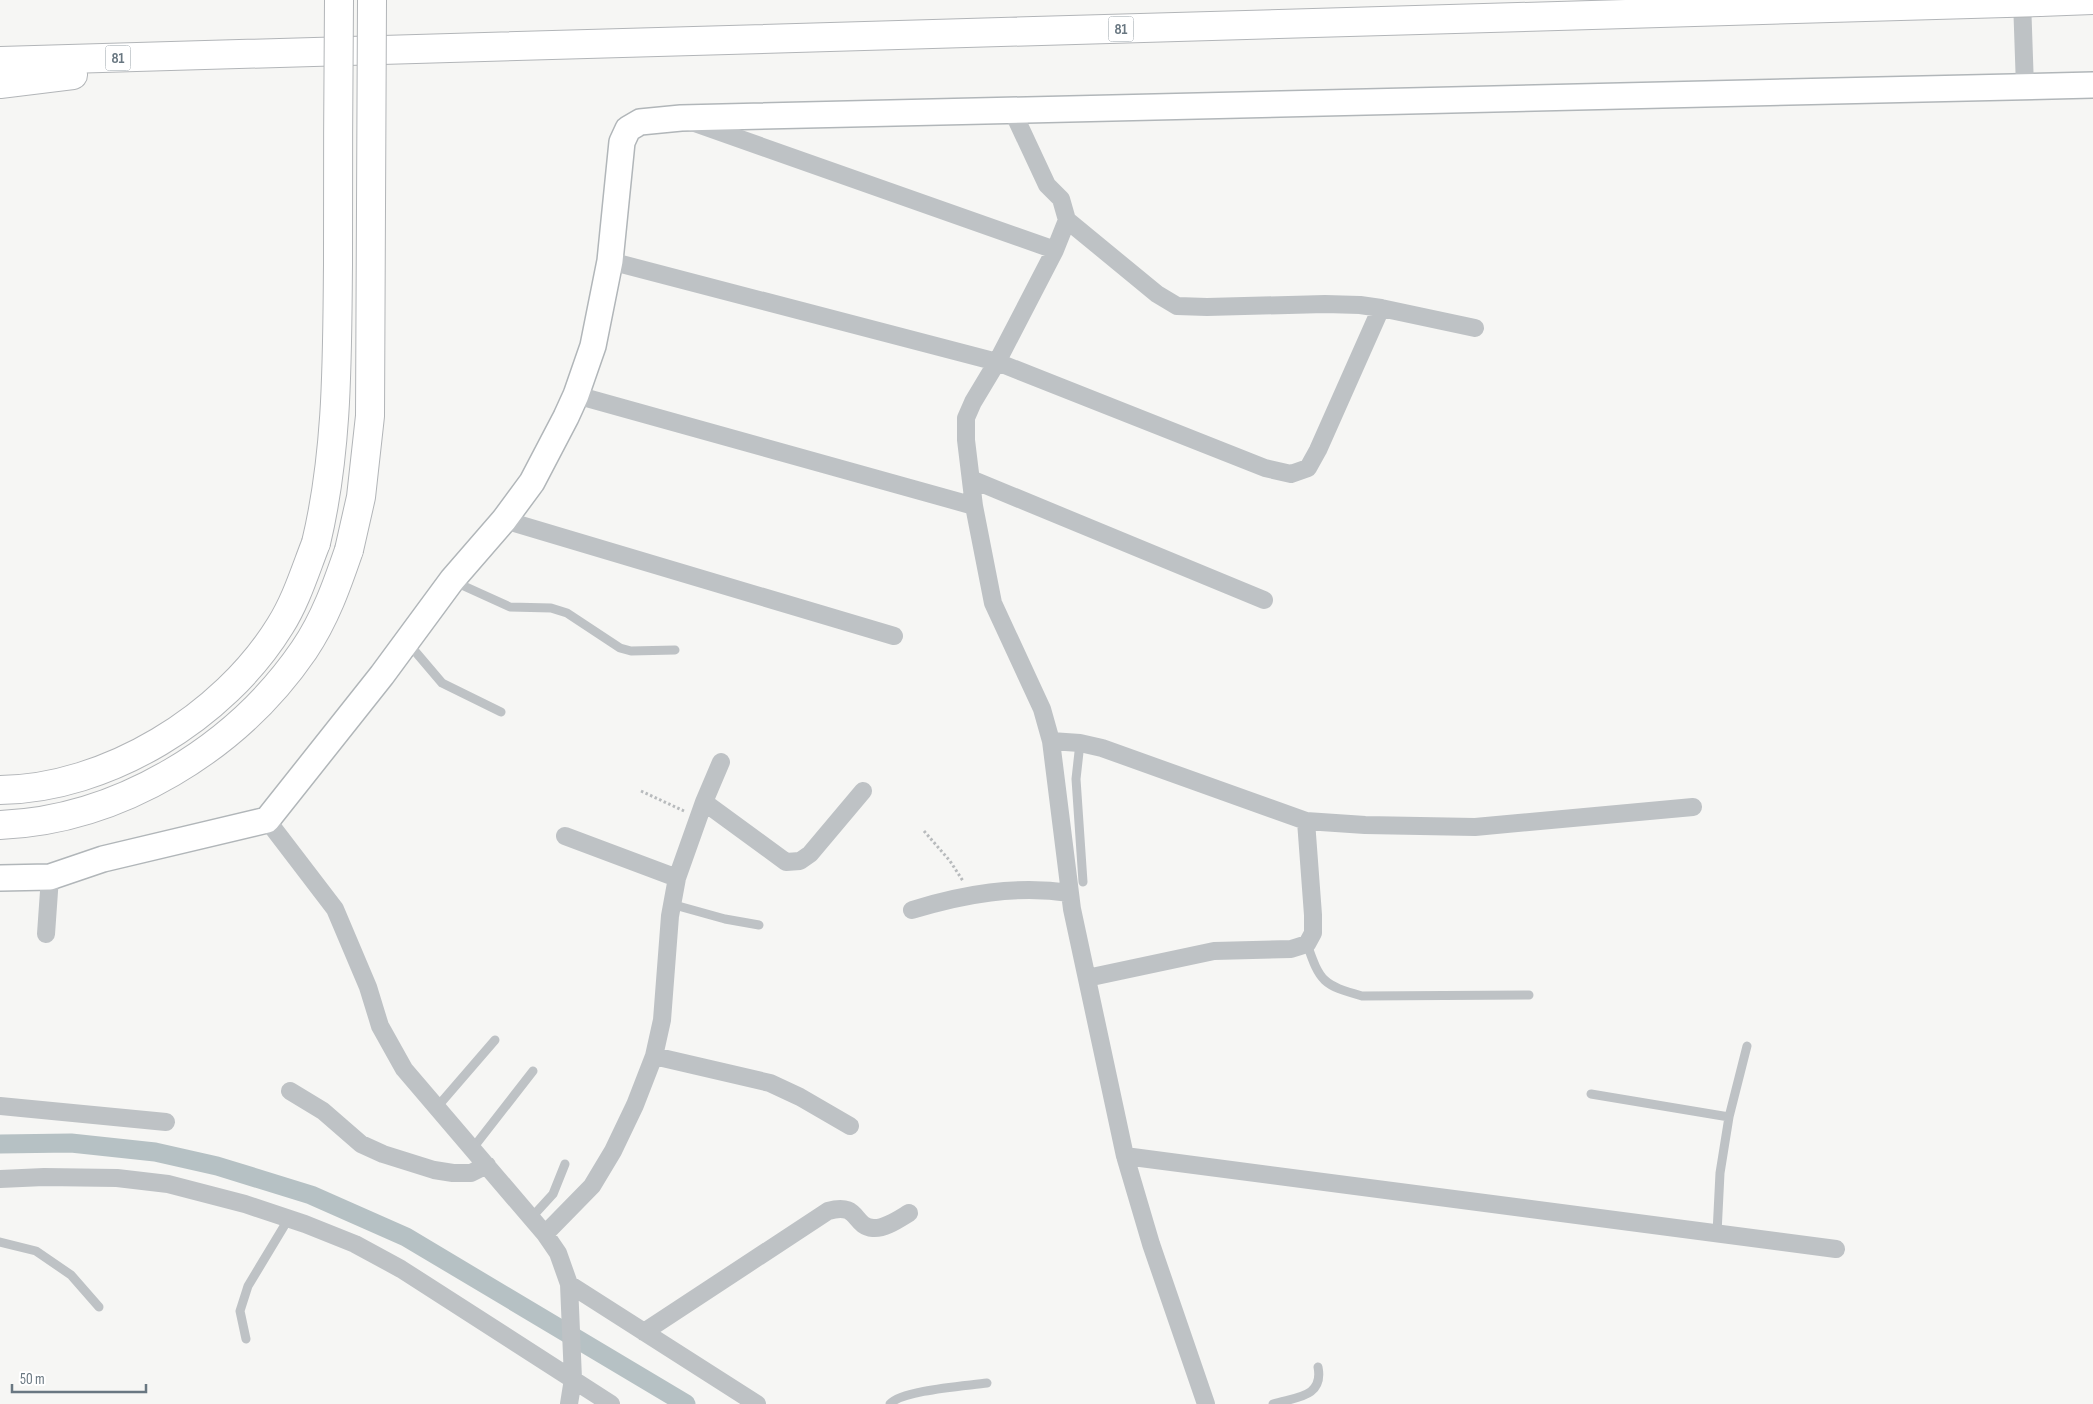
<svg xmlns="http://www.w3.org/2000/svg" width="2093" height="1404" viewBox="0 0 2093 1404" font-family="'Sofia Sans Condensed',sans-serif">
<rect width="100%" height="100%" fill="#f6f6f4"/>
<g fill="none" stroke-linecap="round" stroke-linejoin="round">
<path stroke="#b6c1c4" stroke-width="19" d="M0 1144 71 1143 155 1152 217 1166 311 1195 406 1237 686 1404"/>
<g stroke="#b1b6b9" stroke-width="28">
<path id="secondary" d="M0 878 50 877 103 859 267 820 382 675 452 580 504 520 532 482 566 417 576 395 593 346 610 261 622 142 628 129 640 122 681 118 2093 85"/>
</g>
<g stroke="#b2b5b8" stroke-width="30">
<path id="motorway" d="M2040 2 2093 0
M0 61 2006 3
M0 84 73 75
M0 790C107 789 224 717 280 626 296 601 305 571 316 543
M0 825C120 820 237 748 304 650 325 619 337 585 349 550"/>
</g>
<path stroke="#b8bbbd" stroke-width="3" stroke-dasharray="2.5 2.5" stroke-linecap="butt" d="M641 791 684 811
M924 831 950 861 963 881"/>
<path stroke="#bec2c5" stroke-width="9" d="M455 582 510 607 551 608 567 613 620 648 631 651 675 650
M408 643 442 683 501 712
M1080 743 1076 779 1083 882
M671 904 725 919 759 925
M1307 944C1320 982 1323 985 1362 996L1529 995
M1591 1094 1729 1117
M438 1106 495 1040
M473 1148 533 1071
M532 1217 553 1194 565 1164
M1717 1233 1720 1173 1729 1117 1747 1046
M0 1242 36 1251 71 1275 99 1307
M246 1339 240 1311 248 1286 289 1218
M890 1404C902 1390 967 1386 987 1383
M1273 1404C1295 1397 1324 1398 1318 1367"/>
<path stroke="#bec2c5" stroke-width="18" d="M2022 0 2025 87
M1012 110 1047 185 1061 199 1067 220 1055 250 997 362 973 402 966 418V440L974 506 993 603 1042 709 1051 741 1072 909 1125 1156 1151 1244 1206 1404
M692 122 1055 250
M610 261 997 362 1265 468 1291 474 1308 468 1318 450 1381 308 1360 305 1325 304 1207 307 1177 306 1157 294 1067 220
M1381 308 1475 328
M576 395 974 506
M971 479 1264 600
M504 520 894 636
M1051 741 1080 743 1102 748 1306 821 1365 825 1475 827 1693 807
M704 802 786 862 800 861 810 854 863 791
M267 820 335 909 368 987 380 1026 404 1069 545 1234 558 1253 569 1284 573 1379 569 1404
M565 836 677 878
M912 910C964 894 1016 885 1070 893
M46 934 50 877
M1087 978 1214 951 1291 949 1307 944 1313 933V915L1306 821
M654 1056 770 1083 800 1097 850 1126
M290 1091 323 1111 361 1144 383 1154 434 1170 453 1173H471L487 1165
M0 1106 166 1122
M1125 1156 1836 1249
M0 1179 44 1177 117 1178 168 1184 245 1204 305 1224 355 1244 401 1269 611 1404
M545 1234 592 1186 613 1151 635 1105 654 1056 662 1020 670 916 677 878 704 802 721 762
M569 1284 757 1404
M644 1332 828 1211C860 1202 852 1226 873 1228 885 1229 899 1219 909 1213"/>
<use href="#secondary" stroke="#fff" stroke-width="25"/>
<use href="#motorway" stroke="#fff" stroke-width="28"/>
<g stroke="#b2b5b8" stroke-width="30" stroke-linecap="butt">
<path id="motorway-bridge" d="M2006 3 2040 2
M316 543C338 451 337 359 338 265 338 177 338 88 339 0
M349 550 361 497 370 416 372 0"/>
</g>
<use href="#motorway-bridge" stroke="#fff" stroke-width="28"/>
</g>
<g text-anchor="middle" stroke-width="5" stroke-linejoin="round" paint-order="stroke">
<g fill="#fff" stroke="#96a0a7" stroke-width="1">
<rect x="1108.5" y="16.5" width="25" height="25" rx="4"/>
<rect x="105.5" y="45.5" width="25" height="25" rx="4"/>
</g>
<g font-size="15" font-weight="bold" fill="#697781">
<text x="1121" y="34">81</text>
<text x="118" y="63">81</text>
</g>
</g>
<path d="M12 1384v8h134v-8" fill="none" stroke="#697781" stroke-width="2.5"/>
<text x="20" y="1384" font-size="15" fill="#697781" stroke="#ffffff" stroke-width="4" paint-order="stroke">50 m</text>
</svg>
